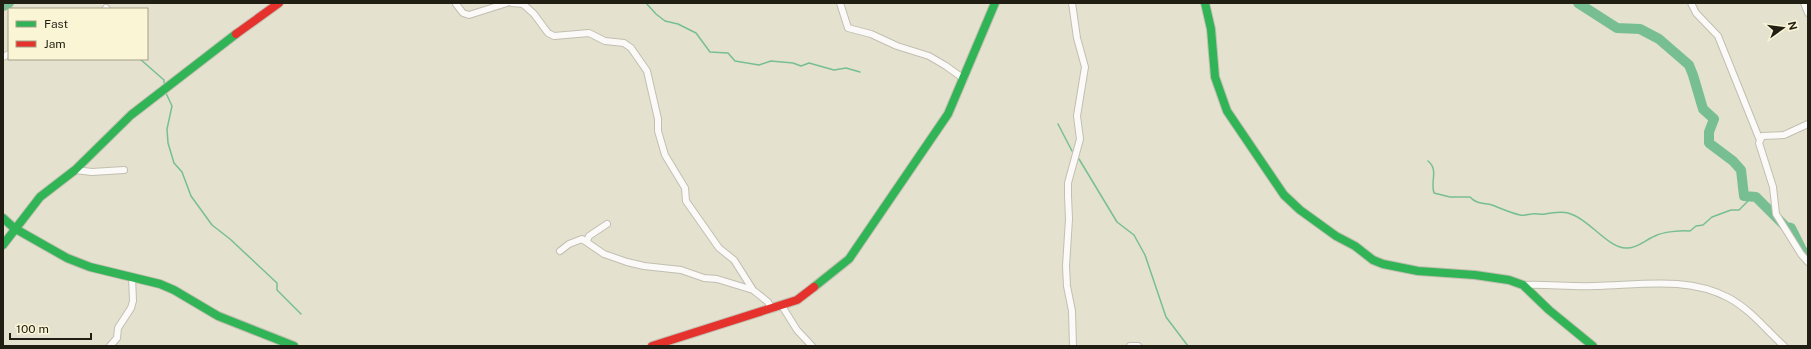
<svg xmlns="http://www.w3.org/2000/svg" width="1811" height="349" viewBox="0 0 1811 349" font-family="'Public Sans',sans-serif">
<rect width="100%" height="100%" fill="#e4e1cf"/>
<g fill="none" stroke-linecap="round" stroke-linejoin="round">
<path stroke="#77bf93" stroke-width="1.5" d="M106 3 108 7
M646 3 656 14 665 21 678 24 696 33 710 52 728 53 735 61 759 65 771 61 793 63 801 66 809 63 834 70 846 68 860 72
M140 59 164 80V83
M165 91 172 106 167 129 168 143 174 163 182 172 191 196 212 225 230 239 277 283V290L301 314
M1058 124 1072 151
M1079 159 1117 222 1134 235 1145 255 1166 317 1188 346
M1428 161C1439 170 1430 181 1434 193L1450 197H1470C1476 204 1484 203 1492 205 1502 209 1511 213 1520 215 1524 216 1529 214 1532 214 1537 213 1540 215 1545 214 1554 213 1559 211 1568 213 1590 219 1608 249 1627 248 1638 248 1645 240 1655 236 1662 232 1682 230 1690 231L1696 226 1703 225 1712 217 1731 210H1739L1752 197"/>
<path stroke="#77bf93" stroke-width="10" d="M1578 3 1617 28 1640 29 1659 39 1689 65 1693 75 1703 109 1714 119 1709 132V143L1733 161 1741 170 1744 196 1756 197 1786 227 1791 228 1802 250 1808 256
M3 6 9 3"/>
<g stroke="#c2bfb1" stroke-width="8">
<path id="street" d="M512 3 523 4 534 14 548 33 554 36 589 33 605 41 624 43 631 48 647 71 658 119V131L665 155 685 188 686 201 719 248 734 260 753 290
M840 3 848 28 871 34 897 46 929 56 946 66 964 79
M1072 3 1077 38 1085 67 1077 116 1080 139 1068 183V196L1069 219 1066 266 1067 286 1072 311 1073 346
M1691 3 1696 13 1718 36 1759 138
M1804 3 1808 13
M456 4 463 13 469 15 507 3
M106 8 107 9
M3 57 9 54
M1808 124 1784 135 1762 136 1759 143 1773 187 1776 214 1801 254 1808 262
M75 170 92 172 124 170
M587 241 589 236 607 224
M560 251 569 244 582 239 604 254 627 262 644 266 681 270 704 278 717 279 753 290 768 302 772 309
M1523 285C1547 284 1571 287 1595 286 1640 285 1688 276 1729 298 1751 310 1766 330 1784 346
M782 306 797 330 812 346
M110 346 117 338 118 328 131 308 133 301 132 277
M1130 346H1138"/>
</g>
<g stroke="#c2bfb1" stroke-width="10">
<path id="fast" d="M1205 3 1211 29 1215 77 1227 111 1284 195 1300 210 1336 236 1355 246 1373 260 1383 264 1418 271 1475 275 1509 280 1523 285 1549 310 1593 346
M3 218 14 228 67 258 90 267 160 284 174 290 218 316 294 346
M3 245 40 197 75 170 131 115 236 34
M814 287 849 259 948 114 995 3"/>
</g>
<g stroke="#c2bfb1" stroke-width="10">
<path id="jam" d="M236 34 279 3
M652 346 797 300 814 287"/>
</g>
<use href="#street" stroke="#fbfaf8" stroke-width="6"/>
<use href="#fast" stroke="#30b455" stroke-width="8"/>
<use href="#jam" stroke="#e5322d" stroke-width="8"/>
</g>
<rect width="1811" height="349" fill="none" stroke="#211f13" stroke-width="8"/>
<rect x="8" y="8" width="140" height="52" fill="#faf5d4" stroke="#a39f87"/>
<rect x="16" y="21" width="20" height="6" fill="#30b455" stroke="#a39f87"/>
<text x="44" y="28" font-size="12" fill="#211f13">Fast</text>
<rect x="16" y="41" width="20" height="6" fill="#e5322d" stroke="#a39f87"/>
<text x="44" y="48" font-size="12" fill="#211f13">Jam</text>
<g transform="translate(1783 28) rotate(76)" stroke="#faf5d4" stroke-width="3" paint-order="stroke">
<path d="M0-3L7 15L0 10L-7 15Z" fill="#211f13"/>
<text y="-6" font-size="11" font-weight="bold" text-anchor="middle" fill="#211f13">N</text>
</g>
<path d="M10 333v6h81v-6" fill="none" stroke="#211f13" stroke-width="2"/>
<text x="16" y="333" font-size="12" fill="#211f13" stroke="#faf5d4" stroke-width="3" paint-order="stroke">100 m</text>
</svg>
